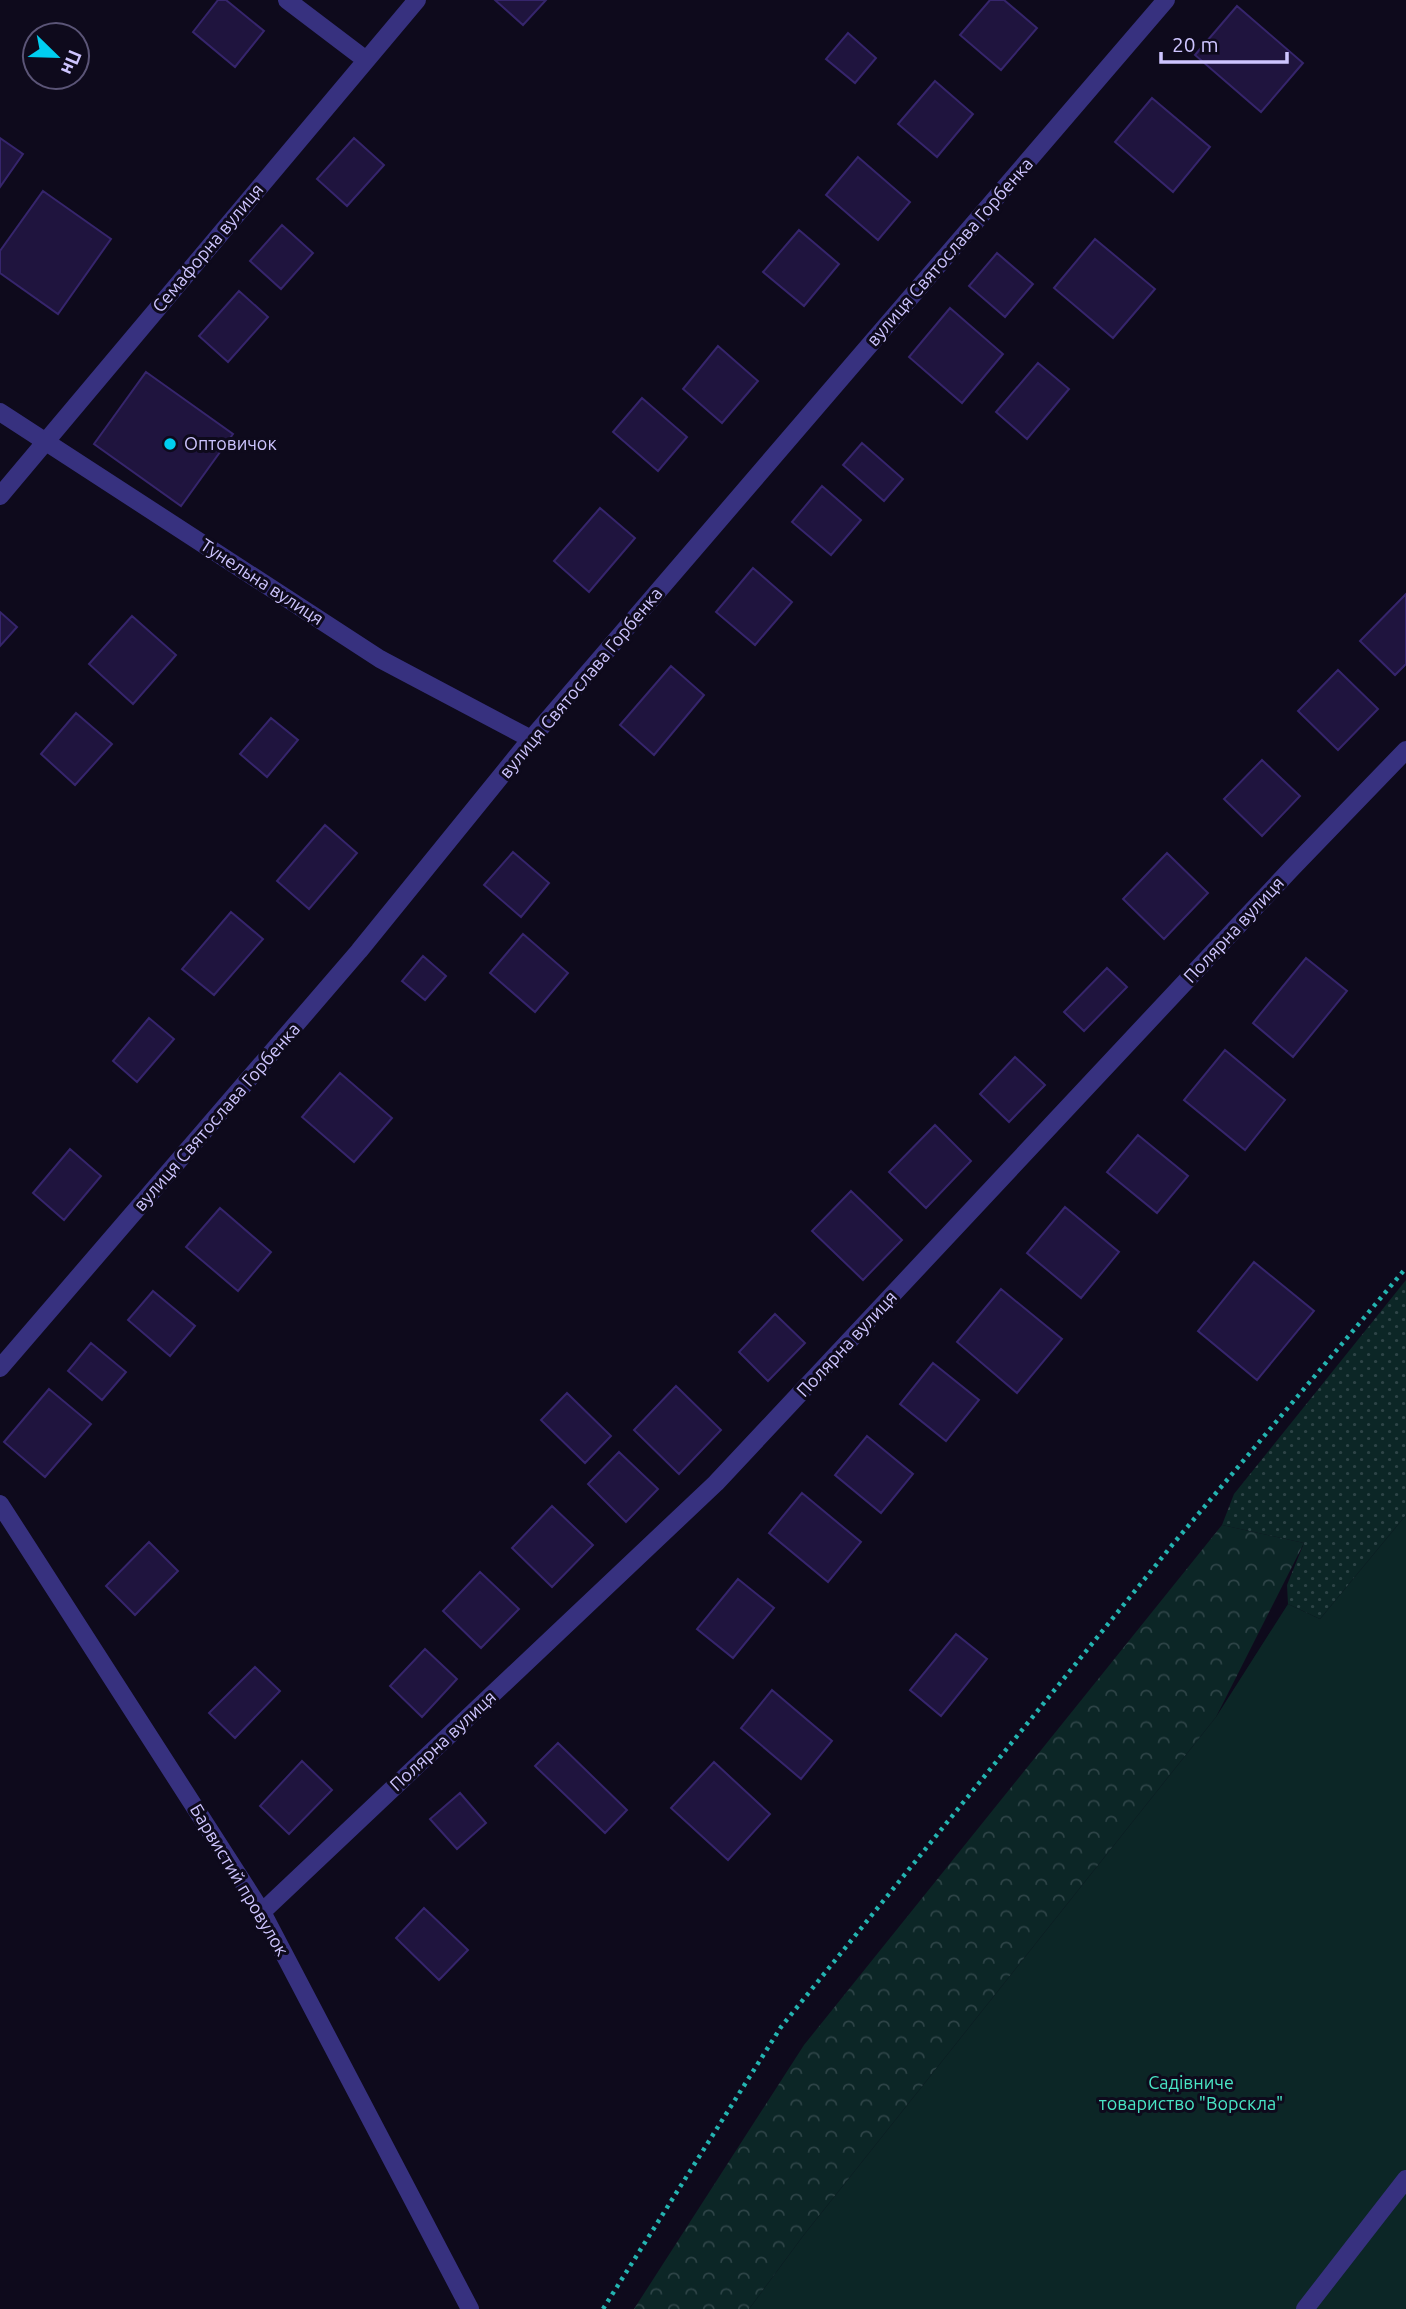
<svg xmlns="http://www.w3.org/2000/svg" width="1406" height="2309" viewBox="0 0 1406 2309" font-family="Ubuntu,sans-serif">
<defs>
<pattern id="grass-dots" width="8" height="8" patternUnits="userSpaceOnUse" patternTransform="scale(1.75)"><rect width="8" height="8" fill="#0c2626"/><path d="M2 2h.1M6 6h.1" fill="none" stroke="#2e4447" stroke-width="1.8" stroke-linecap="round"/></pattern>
<pattern id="forest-crowns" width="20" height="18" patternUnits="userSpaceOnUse" patternTransform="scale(1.75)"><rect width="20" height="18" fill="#0c2626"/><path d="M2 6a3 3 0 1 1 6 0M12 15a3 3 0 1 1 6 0" fill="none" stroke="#2e4447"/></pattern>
</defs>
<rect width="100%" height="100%" fill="#0e0a1c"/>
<path fill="url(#grass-dots)" d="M1406 1280V1515L1320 1619 1288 1604 1287 1585 1304 1543 1222 1525 1234 1494Z"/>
<path fill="url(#forest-crowns)" d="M1222 1525 1304 1543 1216 1717 803 2236 749 2309H634L804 2045Z"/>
<path fill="#0c2626" d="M1406 1515V2309H749L803 2236 1216 1717 1288 1604 1320 1619Z"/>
<path fill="#1f143e" stroke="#36256c" stroke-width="2" d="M218 0H226L264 31 235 67 193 32Z
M495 0H546L523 25Z
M990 0H1004L1037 28 1001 70 960 35Z
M1237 6 1303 63 1261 112 1195 55Z
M848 33 876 58 855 83 826 59Z
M935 81 973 114 937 157 898 124Z
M1152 98 1210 147 1173 192 1115 142Z
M0 138 23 154 0 187Z
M354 138 384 165 347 206 317 179Z
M858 157 910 202 878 240 826 195Z
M43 191 111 239 58 314 0 273V251Z
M282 225 313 253 281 289 250 261Z
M799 230 839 264 804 306 763 272Z
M1095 239 1155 289 1113 338 1054 288Z
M997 253 1033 284 1005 317 969 286Z
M239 291 268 317 228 362 199 336Z
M950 308 1003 354 962 403 909 357Z
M718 346 758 381 722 423 683 389Z
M1038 363 1069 389 1027 439 996 412Z
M146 372 233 434 181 506 94 444Z
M642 398 687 437 658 471 613 432Z
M862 443 903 479 884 501 843 465Z
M822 486 861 520 831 555 792 522Z
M600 508 635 538 589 592 554 561Z
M753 568 792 602 755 645 716 612Z
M1406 594V664L1395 675 1360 641Z
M0 612 17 627 0 646Z
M132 616 176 655 133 704 89 664Z
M671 666 704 695 654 755 620 725Z
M1338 670 1378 709 1338 750 1298 711Z
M76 713 112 744 75 785 41 754Z
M271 718 298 740 267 777 240 754Z
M1262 760 1300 796 1262 836 1224 799Z
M325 825 357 853 309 909 277 881Z
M513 852 549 883 521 917 484 885Z
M1167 853 1208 893 1164 939 1123 899Z
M231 912 263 939 214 995 182 969Z
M523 934 568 973 535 1012 490 973Z
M423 956 446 976 425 1000 402 981Z
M1306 958 1347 991 1293 1057 1253 1023Z
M1107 968 1127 987 1084 1031 1064 1012Z
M149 1018 174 1039 137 1082 113 1061Z
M1225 1050 1285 1100 1245 1150 1184 1100Z
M1015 1057 1045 1085 1009 1122 980 1094Z
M340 1073 392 1118 354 1162 302 1117Z
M935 1125 971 1161 926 1208 889 1172Z
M1138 1135 1188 1176 1157 1213 1107 1172Z
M70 1149 101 1176 64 1220 33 1193Z
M851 1191 902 1240 863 1280 812 1231Z
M1065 1207 1119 1252 1081 1298 1027 1253Z
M220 1208 271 1252 238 1291 186 1247Z
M1254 1262 1314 1311 1257 1380 1198 1331Z
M1001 1289 1062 1339 1017 1393 957 1342Z
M153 1291 195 1326 170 1356 128 1320Z
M775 1314 805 1343 768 1381 739 1352Z
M91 1343 126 1372 102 1400 68 1371Z
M933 1363 979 1400 946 1441 900 1404Z
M676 1386 721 1430 679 1474 634 1430Z
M49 1389 91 1424 45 1477 4 1442Z
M567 1393 611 1436 585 1463 541 1420Z
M867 1436 913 1474 881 1513 835 1475Z
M619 1452 658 1489 626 1522 588 1484Z
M802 1493 861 1542 828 1582 769 1533Z
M552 1506 593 1545 552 1587 512 1548Z
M149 1542 178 1571 135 1615 106 1586Z
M480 1572 519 1609 481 1648 443 1611Z
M738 1579 774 1608 733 1658 697 1629Z
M956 1634 987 1659 941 1716 910 1690Z
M425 1649 457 1679 422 1717 390 1686Z
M255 1667 280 1691 235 1738 209 1713Z
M772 1690 832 1741 801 1779 741 1728Z
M558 1743 627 1810 605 1833 535 1766Z
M302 1761 332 1790 289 1834 260 1806Z
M714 1762 770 1814 728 1860 671 1808Z
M460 1793 486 1823 457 1849 430 1819Z
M424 1908 468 1950 439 1980 396 1938Z"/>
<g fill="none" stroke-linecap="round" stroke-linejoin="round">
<path stroke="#24b4b1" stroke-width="4.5" stroke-dasharray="3.5 5" stroke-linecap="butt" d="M603 2309 781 2027 1173 1544 1406 1268"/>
<path stroke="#37317f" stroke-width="18" d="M1305 2309 1406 2179"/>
<path stroke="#37317f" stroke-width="18" d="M287 0 366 60
M0 412 380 659 531 739
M0 496 417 0
M0 1368 359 951 531 739 1166 0
M0 1504 262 1912 470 2309
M262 1912 716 1483 1292 868 1406 750"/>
</g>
<circle fill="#00cef0" stroke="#0e0a1c" stroke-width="2.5" cx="170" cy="444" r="7"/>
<g text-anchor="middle" stroke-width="6" stroke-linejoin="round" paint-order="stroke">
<g font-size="18" fill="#cec5ff" stroke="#0e0a1c">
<text transform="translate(208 248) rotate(-50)" y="6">Семафорна вулиця</text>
<text transform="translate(950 252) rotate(-49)" y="6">вулиця Святослава Горбенка</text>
<text transform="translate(262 582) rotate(33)" y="6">Тунельна вулиця</text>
<text transform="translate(581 683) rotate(-50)" y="6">вулиця Святослава Горбенка</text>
<text transform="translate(1234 930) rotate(-47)" y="6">Полярна вулиця</text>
<text transform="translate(217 1117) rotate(-49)" y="6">вулиця Святослава Горбенка</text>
<text transform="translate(847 1344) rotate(-47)" y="6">Полярна вулиця</text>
<text transform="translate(443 1741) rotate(-43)" y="6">Полярна вулиця</text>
<text transform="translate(239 1880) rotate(59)" y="6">Барвистий провулок</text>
</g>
<g font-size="18" fill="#cec5ff" stroke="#0e0a1c" text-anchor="start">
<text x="184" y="450">Оптовичок</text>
</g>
<g font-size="18" fill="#49e6c5" stroke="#0e0a1c">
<text x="1191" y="2089">Садівниче<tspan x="1191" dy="21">товариство "Ворскла"</tspan></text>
</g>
</g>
<g transform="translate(56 56) rotate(113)"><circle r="33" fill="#0e0a1c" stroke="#5b5577" stroke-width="2"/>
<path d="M0-5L12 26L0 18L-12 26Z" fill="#00cef0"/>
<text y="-10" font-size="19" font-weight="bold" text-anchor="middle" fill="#cec5ff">Пн</text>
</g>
<path d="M1161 52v10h126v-10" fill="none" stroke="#cec5ff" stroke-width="3.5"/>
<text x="1172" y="52" font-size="21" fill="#cec5ff" stroke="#0e0a1c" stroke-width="5" paint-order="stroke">20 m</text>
</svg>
